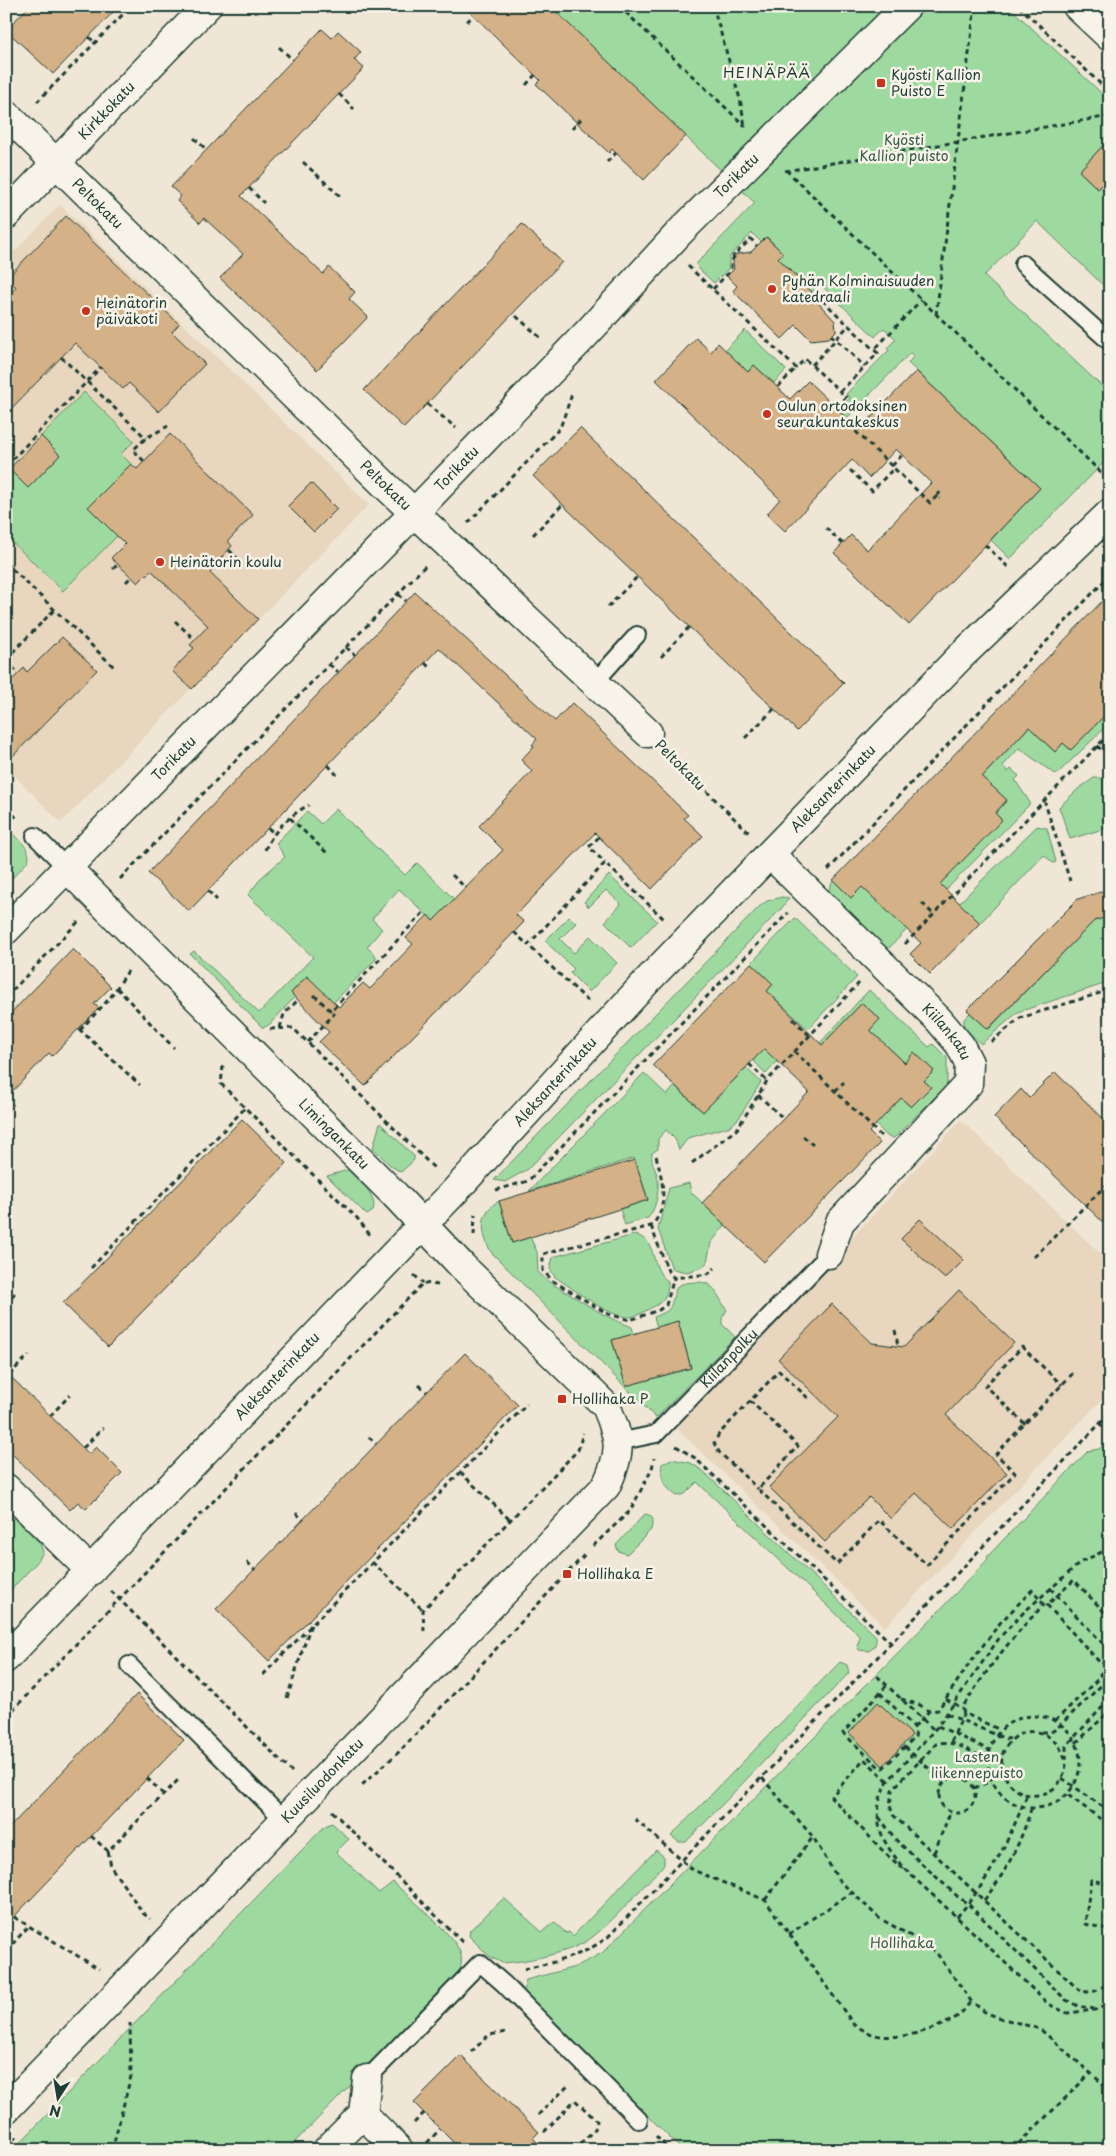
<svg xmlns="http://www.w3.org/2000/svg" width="1116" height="2156" viewBox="0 0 1116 2156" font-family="'Playpen Sans',sans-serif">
<rect width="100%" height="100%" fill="#f0e6d5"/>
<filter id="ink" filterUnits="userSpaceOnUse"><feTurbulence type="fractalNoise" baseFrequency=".02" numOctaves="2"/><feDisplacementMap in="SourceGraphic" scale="10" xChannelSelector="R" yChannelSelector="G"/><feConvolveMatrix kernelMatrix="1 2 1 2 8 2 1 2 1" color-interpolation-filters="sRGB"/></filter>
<g filter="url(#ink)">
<path fill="#e8d6be" d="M60 205 369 505 61 823 6 767V260Z
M961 1120 1110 1263V1391L885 1627 676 1428Z"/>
<path fill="#9edaa0" stroke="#5e8c6a" d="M550 6H1008L1110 101V138L1079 171 1098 189 1100 187 1110 196V292L1037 221 984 276 1110 394V456L1010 559 991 540 1040 488 908 363 914 356 910 353 847 418 839 410 850 398 846 394 889 350 887 348 896 339 884 328 875 337 820 284 812 292 778 258 783 253 767 237 761 242 752 233 730 256 728 269 714 283 699 269 696 264 755 203Z
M745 330 786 370 774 383 754 365 748 372 725 350Z
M84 392 134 441 121 454 131 464 88 507 117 536 63 591 6 536V472L9 469 28 488 60 455 41 436Z
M1110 710V723L1057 774 1053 773 1019 748 1003 766 1008 772 1011 769 1019 776 1015 780 1029 801V805L939 897 930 894 1007 800 982 777 1029 727 1055 752 1063 743 1071 750Z
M1094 778H1110V827L1070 839 1059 807 1078 789Z
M336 809 405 875 417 863 456 901 435 923 399 889 372 919 382 929 367 947 376 956V959L331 1005 307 976 291 993 295 997 270 1024 263 1028 190 954 194 951 259 1013 313 957 248 895 262 877 285 857 276 843 307 811 321 824Z
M1037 826 1047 828 1056 862 1053 863 1044 855 980 923 959 903Z
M6 828C15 837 33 848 28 861L6 885Z
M609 875 657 921 631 948 605 922 621 904 606 890 589 907 584 902Z
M833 880 851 898 862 887 915 921 889 948 880 947 828 892Z
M782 897 789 898 781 909 528 1169 505 1182 494 1180 760 906 767 901Z
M1070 910 1110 916V982L1018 1012 981 1044 964 1028V1019L970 1013 989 1029 1087 928Z
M569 917 576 923 560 939 574 953 590 936 617 963 589 992 570 973 574 969 545 941Z
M795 918 857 977 808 1029 767 991 773 984 751 963Z
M869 990 929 1047 933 1044 947 1058V1085L894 1138 888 1137 854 1103 860 1097 882 1118 901 1098 911 1107 930 1087 924 1081 934 1071 914 1053 905 1063 870 1030 879 1019 862 1003 822 1045 807 1057Z
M789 1023 801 1035 766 1074 753 1060Z
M746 1068 761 1082 739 1118 731 1126 688 1138 679 1150 675 1139 666 1130 658 1139V1149L652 1153C650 1163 657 1170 658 1180 659 1192 656 1209 648 1218L625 1225 620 1209 648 1200 634 1158 529 1191 644 1073 667 1095 675 1086 703 1112Z
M380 1123 414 1156V1160L401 1172 391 1166 373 1148Z
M348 1170C359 1182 378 1194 373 1211L367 1215 327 1176Z
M689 1183 691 1192 725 1225 711 1243 707 1262 703 1267 687 1272 672 1269 658 1229 669 1188Z
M499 1201 512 1243 530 1237 537 1252 538 1272 549 1282 606 1316 632 1327 634 1334 612 1340 626 1386 691 1368 678 1321 657 1327 654 1317C676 1309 669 1306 676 1289 678 1284 682 1284 686 1283 715 1279 712 1288 727 1310L722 1318V1324L735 1337 656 1418 491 1252C481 1234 478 1212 499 1201Z
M634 1235C659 1238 649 1270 668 1281 669 1294 663 1303 651 1308 645 1311 637 1316 630 1317 609 1318 573 1288 555 1277L550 1269 553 1257Z
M1110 1438V2150H682L524 1991 526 1980 575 1967 602 1953 938 1612 988 1559 987 1557 1088 1451 1099 1449Z
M671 1459 691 1463 703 1471 876 1636C877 1643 875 1647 869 1651L859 1650 857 1646 860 1637 847 1624 697 1482 685 1494 677 1496C666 1489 659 1477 662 1464Z
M645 1514 649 1515 653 1519 651 1530 627 1554 618 1551 616 1545Z
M14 1518 40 1543 43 1552 38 1561 6 1595V1554L11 1549 6 1544V1520Z
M840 1662 847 1665 849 1673 686 1842H679L671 1836Z
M332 1823 349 1839 336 1852 379 1893 393 1882C409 1897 454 1935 460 1952 463 1961 461 1970 456 1978L287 2150H13L325 1826Z
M656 1850 664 1857V1864L661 1868C639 1890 612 1924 587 1941 568 1953 524 1962 502 1963L489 1956 469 1936 470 1930 504 1898 542 1932 554 1922 566 1933 569 1932 573 1936Z"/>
<path fill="#d4b187" stroke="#1f3d34" d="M29 6H119L53 74 6 30Z
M464 6H550L686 136 644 180 612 149 609 153 536 84 540 80Z
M322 29 332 38 338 31 361 52 354 60 364 68 241 196 323 274 329 267 355 292 349 299 368 317 317 370 220 278 243 254 204 218 200 223 177 201 181 196 171 187Z
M1110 138V177L1098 189 1079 171Z
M66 216 179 324 172 332 205 364 159 412 129 383 123 389 75 343 6 414V298L16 287 7 278Z
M522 224 562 262 404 428 364 390Z
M766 237 783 253 778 258 812 292 810 294 835 321 836 331 829 338 811 340 796 325 782 339 733 291 737 286 727 276 734 269 732 255 751 252Z
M696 338 711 352 718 343 748 372 754 365 790 399 808 381 859 430 916 371 1040 488 909 625 834 553 851 535 867 550 931 483 896 449 869 478 852 460 785 531 767 514 780 499 656 380Z
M580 428 844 683 797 731 533 476Z
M170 434 253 515 228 541 232 546 221 558 223 560 210 573 258 619 192 689 172 671 194 648 190 645 208 626 151 570 138 583 111 558 125 544 88 507 131 464 137 469Z
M41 436 60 455 28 488 9 469Z
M311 483 337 509 314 532 288 506Z
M415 592 555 721 572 703 688 815 684 818 703 836 652 889 595 833 516 915 524 922 365 1086 319 1042 329 1032 291 993 307 976 339 1007 363 983 370 989 413 944 406 938 416 927 428 915 433 921 503 850 479 826 532 771 521 760 534 746 532 745 537 739 439 648 189 911 148 873Z
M1110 593V710L1071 750 1063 743 1055 752 1029 727 982 777 1007 800 995 813 1002 820 940 884 980 923 930 974 910 954 921 943 862 887 851 898 833 880Z
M62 637 97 670 6 763V686L24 668 27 672Z
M1110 889V916L1094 921 988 1029 967 1010 1078 899Z
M73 949 111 987 94 1004 99 1008 52 1056 49 1053 6 1098V1018Z
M751 963 773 984 767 991 822 1045 862 1003 880 1019 870 1030 905 1063 914 1052 934 1071 924 1081 931 1087 911 1107 901 1098 869 1132 880 1143 764 1262 702 1203 809 1092 764 1049 703 1112 653 1065Z
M1055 1072 1110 1125V1229L994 1117 1021 1089 1029 1098Z
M242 1119 287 1163 108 1347 63 1303Z
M635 1160 648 1200 512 1243 499 1201Z
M920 1219 964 1260 945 1279 901 1239Z
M959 1290 1014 1343 946 1415 1007 1473 953 1529 916 1493 891 1519 869 1497 825 1542 769 1487 838 1417 778 1359 832 1304 872 1343 904 1347Z
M678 1321 691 1368 626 1386 612 1340Z
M465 1353 518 1405 269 1661 216 1609Z
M6 1372 89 1454 96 1447 122 1473 86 1509 78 1502 70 1510 6 1448Z
M137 1694 184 1740 6 1925V1831Z
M878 1702 912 1735 883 1766 849 1733Z
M461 2056 539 2132 533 2138 545 2150H461L414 2103Z"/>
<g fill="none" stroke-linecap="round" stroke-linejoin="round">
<g stroke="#1f3d34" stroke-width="20">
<g id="lane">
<path d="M1023 264 1110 342"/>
<path d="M594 683 637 635"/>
<path d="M35 836 67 868"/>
<path id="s1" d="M618 1442 656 1434 829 1254"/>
<path d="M129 1665 284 1820"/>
<path d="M367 2079 480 1963 504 1984 639 2120"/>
</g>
</g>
<g stroke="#1f3d34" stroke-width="31">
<g id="street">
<path id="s2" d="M6 114 388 488 648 733"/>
<path id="s3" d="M6 215 207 6"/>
<path id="s4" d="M770 854 938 1019 960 1045 969 1063 968 1084 840 1222 829 1254"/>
<path id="s5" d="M6 930 414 513 589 331 680 232 907 6"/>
<path d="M6 1488 91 1571"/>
<path id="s6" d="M6 2109 606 1486C622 1452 621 1441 606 1406L462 1266 395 1195 67 868"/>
<path d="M363 2114 399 2150"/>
<path d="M363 2114 367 2079"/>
<path d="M327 2150 363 2114"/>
</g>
</g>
<g stroke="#1f3d34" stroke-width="31">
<g id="secondary">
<path d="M1077 6 1110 37"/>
<path id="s7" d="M6 1658 455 1191 648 980 959 658 1110 513"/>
</g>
</g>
<path stroke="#1f3d34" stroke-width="3" stroke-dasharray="5 4" stroke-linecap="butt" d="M619 6 746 127
M713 6 740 99 745 126
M1019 6 1110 93
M467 22 473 15
M89 37 95 43
M279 47 293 60
M526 85 535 75
M339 94 354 109
M37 102 131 6
M572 129 581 119
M194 138 207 150
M303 162 342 198
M607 162 616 153
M786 170 1110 481
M785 171 1110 116
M249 188 264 203
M688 266 796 368 805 359 846 397 836 408
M713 289 731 270C730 255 741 249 751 239L757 246
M816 294 874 350
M936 315 975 6
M516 316 542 339
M831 335 865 367
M61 357 146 438
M812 365 849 325
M778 387 796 368
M840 392 878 353 874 350 921 300
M427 404 456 428
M849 425 930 503 937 496 940 499
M144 461 133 450 146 438 168 426
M6 466 101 367
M892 466 902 455
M850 470 872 491 894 468
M937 496 942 490
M468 523 560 428 572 394
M826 528 843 544
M533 535 562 505
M985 545 1010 569
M229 550 237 558
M6 563 116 669
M113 569 118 564
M126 582 131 577
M398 594 406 601
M608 607 637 577
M175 621 195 640
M346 647 355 655
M661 657 689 627
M6 659 55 609
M6 661 18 673
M425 663 431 669
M329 664 338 672
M745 738 774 709
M1097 746 1110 757
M668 753 749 833
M328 765 337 775
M1044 800 1070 881
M6 808 19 820
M290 818 328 854
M268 828 275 834
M599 837 589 847 605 863
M265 850C272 832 291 814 309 805
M828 870 1110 575
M452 875 466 888
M120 879 426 565
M208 891 217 900
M922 903 933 914
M514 932 528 945
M905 944 1110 733
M117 988 174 1048
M314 995 331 1011 423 913
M6 997 79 921
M588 1001 528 945 605 863 665 920
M793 1019 809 1035
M280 1028 284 1014 298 1000
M79 1029 140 1085
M270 1029 293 1028 435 1169
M80 1030 110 998 128 971
M308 1042 334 1014 331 1011
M991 1042 1020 1018 1110 990
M794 1051 881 1136
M749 1064 767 1081
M223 1066 221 1084 357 1218 371 1236
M835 1091 844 1082
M758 1095 784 1119
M6 1111 13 1104
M803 1136 813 1145
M656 1156C662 1177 670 1208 651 1226L543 1254V1271L553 1281 608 1314 630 1320 659 1310 666 1305 674 1278
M692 1163 737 1129 767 1081 859 983
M496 1190 528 1181 788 913
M651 1226 668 1271 674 1278 708 1274 715 1268
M474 1235 475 1214
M1034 1257 1110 1181
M91 1268 245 1108
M414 1275 423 1283
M6 1288 14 1294 6 1303
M895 1330 898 1346
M9 1375 29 1355
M419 1385 427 1392
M808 1398 779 1371 750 1401 798 1446 758 1489 837 1564 879 1520 927 1565 1015 1473 996 1454 1074 1372
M750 1401 719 1434 714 1443 719 1452 758 1489
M50 1416 70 1395
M1099 1423 1110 1433
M1025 1424 985 1386 1022 1347 1062 1385
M369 1437 376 1444
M676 1446 695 1458 891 1643
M83 1448 103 1428
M460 1472 510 1520
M296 1513 303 1520
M593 1546 630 1511 652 1469 654 1458
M1110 1548 1081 1562 1024 1612 1000 1637 938 1726 888 1781C878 1795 875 1818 882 1835 893 1863 927 1889 948 1909 982 1940 1015 1972 1048 2004L1067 2013 1095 2010 1110 2002
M247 1562 255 1570
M372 1562 423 1610
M1050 1588 1110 1651
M111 1591 292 1772
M424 1631 423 1610 578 1450 583 1433
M1102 1664 1110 1656
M1102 1674 1110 1683
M263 1675 527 1404
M877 1676 934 1730
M880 1693 914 1727 916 1731 915 1737 883 1768 879 1767 843 1733 887 1685
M287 1698 311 1624 308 1621
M901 1699 920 1705 929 1711 938 1710 969 1664 1000 1623 1032 1590 1044 1605
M946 1699 962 1708
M964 1713 962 1708C986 1671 1012 1636 1044 1605
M947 1714 1006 1739 1013 1738
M988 1762a46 46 0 1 1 92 0a46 46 0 1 1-92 0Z
M6 1717 423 1283 438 1285
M1055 1721 1098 1679 1104 1667 1047 1605 1074 1580 1110 1618
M938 1726 989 1750 1002 1760
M914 1727 929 1711
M1042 1732H1051L1056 1729 1110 1677
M951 1742 964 1713 1000 1730
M1076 1743 1110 1711
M905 1747 944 1782
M1065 1759C1059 1738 1035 1722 1014 1738 982 1763 1018 1813 1053 1789 1059 1784 1064 1777 1065 1770 1067 1762 1066 1754 1066 1746L1110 1699
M987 1760C973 1753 952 1738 936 1744L892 1790 890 1806 893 1815 1079 1990C1093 1995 1098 1990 1110 1982
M939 1795a18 18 0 1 1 36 0a18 18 0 1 1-36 0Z
M147 1778 164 1795
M762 1778 813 1837 838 1879 879 1918 925 1944 938 1955 971 2001 985 2012 997 2017 1040 2029 1110 2090
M1062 1778 1110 1812
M888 1781 864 1759 831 1797 888 1856 904 1869
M362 1785 400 1751 587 1552
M974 1788 991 1781
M1068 1795 1110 1826
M332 1811 465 1945
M879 1817 896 1840 957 1896 968 1904 1066 2000 1078 2006 1094 2009
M635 1819 693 1870 765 1900 854 2025C860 2028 866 2032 872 2034 895 2042 939 2030 958 2016 963 2012 967 2006 971 2001
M91 1836 108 1851 179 1779
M108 1851 111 1867 143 1913 150 1919
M934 1853 950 1813
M1110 1890 1106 1916 1110 1941
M765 1900 813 1837
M984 1900C1006 1873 1021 1842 1031 1809
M14 1917 99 1969
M957 1917C991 1877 1007 1844 1027 1795
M1107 1929 1085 1924 1091 1880 1110 1884
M789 1934 851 1893
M6 1951 28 1927
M524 1969C556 1962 581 1957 608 1937L868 1667 1110 1413
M471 2052 489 2035 507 2032
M538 2115 570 2084
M414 2123 424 2113
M544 2132 575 2100 597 2121 595 2129 574 2150
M656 2136 669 2150
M427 2143 440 2129
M6 2147 16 2137
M112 2150 131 2076 130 2023
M457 2150 459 2147
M1012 2150 1091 2073"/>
<use href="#lane" stroke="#f7f3e8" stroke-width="16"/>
<use href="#street" stroke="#f7f3e8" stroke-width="28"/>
<use href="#secondary" stroke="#f7f3e8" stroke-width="28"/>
</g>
</g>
<g fill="#c8321e" stroke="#f7f3e8" stroke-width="2">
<rect x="876" y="78" width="10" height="10" rx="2.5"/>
<circle cx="772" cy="289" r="5"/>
<circle cx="86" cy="311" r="5"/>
<circle cx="767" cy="414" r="5"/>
<circle cx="160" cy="562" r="5"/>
<rect x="557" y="1394" width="10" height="10" rx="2.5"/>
<rect x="562" y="1569" width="10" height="10" rx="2.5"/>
</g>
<g text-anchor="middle" stroke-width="5" stroke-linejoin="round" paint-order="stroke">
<g font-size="14" fill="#1f3d34" stroke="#f7f3e8" text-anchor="start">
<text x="891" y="80">Kyösti Kallion<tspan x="891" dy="16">Puisto E</tspan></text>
<text x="782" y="286">Pyhän Kolminaisuuden<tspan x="782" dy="16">katedraali</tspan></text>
<text x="96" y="308">Heinätorin<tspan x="96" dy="16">päiväkoti</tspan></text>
<text x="777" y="411">Oulun ortodoksinen<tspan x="777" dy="16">seurakuntakeskus</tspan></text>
<text x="170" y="567">Heinätorin koulu</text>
<text x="572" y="1404">Hollihaka P</text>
<text x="577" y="1579">Hollihaka E</text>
</g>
<g font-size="14" fill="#1f3d34" stroke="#f7f3e8">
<text dy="5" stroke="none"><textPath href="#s3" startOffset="145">Kirkkokatu</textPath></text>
<text dy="5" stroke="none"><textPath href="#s5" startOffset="1050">Torikatu</textPath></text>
<text dy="5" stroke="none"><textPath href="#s2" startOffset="128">Peltokatu</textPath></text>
<text dy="5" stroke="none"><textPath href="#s5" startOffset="645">Torikatu</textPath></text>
<text dy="5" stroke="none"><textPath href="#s2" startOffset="531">Peltokatu</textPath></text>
<text dy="5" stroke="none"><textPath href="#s5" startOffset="240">Torikatu</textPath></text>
<text transform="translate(680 765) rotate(45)" y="5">Peltokatu</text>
<text dy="5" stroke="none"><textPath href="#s7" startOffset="1200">Aleksanterinkatu</textPath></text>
<text dy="5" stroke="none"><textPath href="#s4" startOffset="251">Kiilankatu</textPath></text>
<text dy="5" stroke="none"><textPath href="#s7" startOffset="796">Aleksanterinkatu</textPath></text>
<text transform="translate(334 1134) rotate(45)" y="5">Limingankatu</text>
<text dy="5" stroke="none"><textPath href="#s1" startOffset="144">Kiilanpolku</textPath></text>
<text dy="5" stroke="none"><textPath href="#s7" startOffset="391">Aleksanterinkatu</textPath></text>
<text dy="5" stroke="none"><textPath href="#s6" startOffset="456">Kuusiluodonkatu</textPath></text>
</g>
<g font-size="14" fill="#385c4a" stroke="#f7f3e8">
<text x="904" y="145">Kyösti<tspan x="904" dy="16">Kallion puisto</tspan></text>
<text x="977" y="1762">Lasten<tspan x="977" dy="16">liikennepuisto</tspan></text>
<text x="902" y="1948">Hollihaka</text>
</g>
<g font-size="15" letter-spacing="1" fill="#1f3d34" stroke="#f7f3e8">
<text x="767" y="78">HEINÄPÄÄ</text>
</g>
</g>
<rect width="1116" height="2156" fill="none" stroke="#f7f3e8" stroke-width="25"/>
<rect x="12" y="12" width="1091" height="2131" fill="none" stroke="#1f3d34" stroke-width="2" filter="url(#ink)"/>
<g transform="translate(58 2098) rotate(192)" stroke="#f7f3e8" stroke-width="4" paint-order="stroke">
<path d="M0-4L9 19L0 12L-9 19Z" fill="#1f3d34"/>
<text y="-8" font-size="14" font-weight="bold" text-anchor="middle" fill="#1f3d34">N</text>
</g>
</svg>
